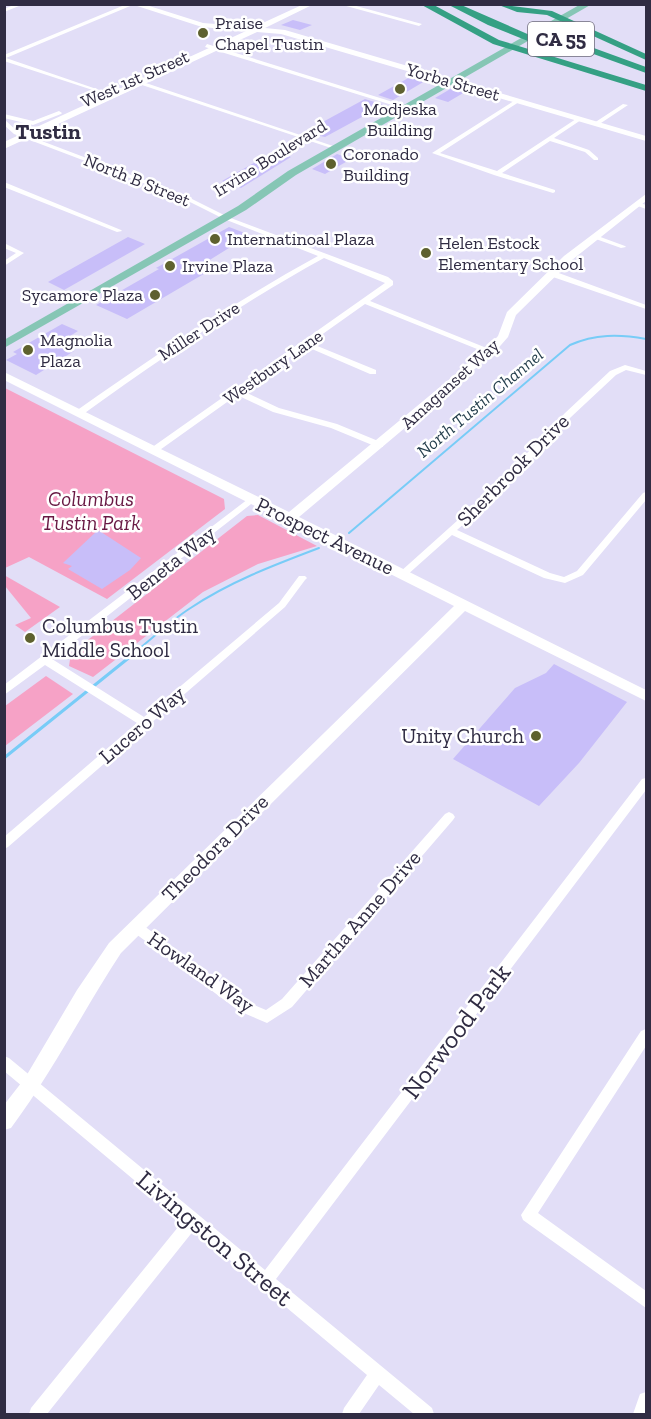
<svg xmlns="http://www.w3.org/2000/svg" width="651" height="1419" viewBox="0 0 651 1419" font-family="'Zilla Slab',serif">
<rect width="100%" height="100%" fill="#e2def7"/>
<path fill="#f6a2c6" d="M5 388 224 499 225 509 107 599 29 557 5 568Z
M258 515 317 546 258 564 203 592 93 677 69 666 71 653 247 516Z
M4 575 60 607 25 632 15 625 31 618 5 586Z
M46 676 73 694 5 746V706Z"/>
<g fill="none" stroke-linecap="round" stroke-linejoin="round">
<path stroke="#78ccf7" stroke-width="2" d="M349 533 570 345C595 334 619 334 646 339
M134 653C152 639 169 622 189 609 229 582 274 565 319 548"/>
<path stroke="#78ccf7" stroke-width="3" d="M4 758 136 652"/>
</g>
<path fill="#c8bef9" d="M293 20 312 25 300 30 281 25Z
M412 76 425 81 393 100 378 95Z
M452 88 465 92 448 102 435 98Z
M365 99 384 105 325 137 307 133 308 130Z
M275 151 291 157 241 188 222 181Z
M337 154 351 159 325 174 312 169Z
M229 227 250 235 208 261H209L200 267 209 271 190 282 127 319 96 305 159 269 156 268Z
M128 237 145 244 64 290 48 282Z
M62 324 78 331 59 343 74 351 36 375 6 360 17 354 13 352Z
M98 530 141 558 130 570 102 589 68 569 72 566 63 563Z
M554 664 627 702 579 763 539 806 453 759 515 688 546 673Z"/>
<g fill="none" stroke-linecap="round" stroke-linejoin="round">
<path fill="#fff" fill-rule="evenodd" d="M16 4H24L4 12V9Z
M127 4H135L6 58 114 95V97L4 61V55Z
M339 4H349L422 24 419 26Z
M207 44 409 107 410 108 405 109 205 47Z
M130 79H134L339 148 334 149 130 81Z
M517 99 519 100V102L440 153 497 171 579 117 581 118V120L554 138 589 150 598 158V160H594L585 152 550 141 502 173 555 190V192L553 193 494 175 432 153Z
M623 104 628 105 598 125H594V123Z
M59 111 62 113 61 114 33 125 4 118V114L33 121Z
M4 119 18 132 184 195 228 217 388 277 393 281V285L370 301 494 351 493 353H487L365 304 310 343 376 370V374H370L305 346 243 391 279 408 337 424 383 443V447H377L331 428 273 412 237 395 157 452H151V448L385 283 324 258C240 304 160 359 82 415H76V411C154 356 234 302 318 256L224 219 180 197 14 134 4 125Z
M4 182 121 230 122 231 117 232 4 187Z
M637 202 646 205V209L635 205 634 204Z
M595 235 625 246 626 247 621 248 593 238V236Z
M4 243 24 253 4 266V261L16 253 4 248Z
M550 272H556L646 305V309L550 276Z
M625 365 646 371V375L626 370 616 375 571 417 503 489 457 530 550 573 564 577 577 571 643 493 646 492V500L583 575 565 583 544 578 452 535 406 576H400L398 574 400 572 497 485 565 413 610 371Z
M252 496 255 497V501L52 659 144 717 279 603 299 576H305L307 578 305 580 285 607 8 847 4 849V837L137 723 45 665 4 695V685Z
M646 778V790L276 1279 432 1408 434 1414H414L379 1385 359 1414H342L344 1408 367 1375 194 1230 47 1414H29L31 1408 183 1221 4 1071V1056L9 1058 265 1270 642 779Z
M449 812 453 814 455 817 453 820 292 1007 267 1023 239 1011 132 931 130 927 132 923 136 922 140 923 249 1003 266 1010 282 999 445 814Z
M646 1029V1046L538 1213 646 1291V1308L523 1220 521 1215 641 1031Z
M646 1392V1414H633L640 1394Z"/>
<path fill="#fff" fill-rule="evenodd" d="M131 4H143L203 23 254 27 304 4H314L265 28 285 30 646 136V141L281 34 257 32 4 149V142L246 31 202 27Z
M646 194V201L572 260 516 315 508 337 494 353 299 517 646 690V701L465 611 121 953C83 1011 52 1073 11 1128L4 1130V1105L25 1078 77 990 109 943 454 606 4 380V372L289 512 486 349 498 336 507 312 564 256Z"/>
<path fill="#86c6b5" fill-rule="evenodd" d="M581 4H592L296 175 246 210 4 348V340L238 206 288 171Z"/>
<path fill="#35a084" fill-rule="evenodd" d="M420 4H432L499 40 646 85V91L493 44Z
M447 4H459L573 54 565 56 488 25Z
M496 4 552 11 646 54V60L547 15 517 12Z
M552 35H558L646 67V73L552 39Z"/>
</g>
<g fill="#5e612f" stroke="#fff" stroke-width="2">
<circle cx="203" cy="33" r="6"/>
<circle cx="400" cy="89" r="6"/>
<circle cx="331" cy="164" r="6"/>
<circle cx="215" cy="239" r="6"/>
<circle cx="426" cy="253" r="6"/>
<circle cx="170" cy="266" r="6"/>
<circle cx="155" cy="295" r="6"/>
<circle cx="28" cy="350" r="6"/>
<circle cx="30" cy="638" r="6"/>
<circle cx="536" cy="736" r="6"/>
</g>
<g text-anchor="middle" stroke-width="5" stroke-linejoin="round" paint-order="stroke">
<g font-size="18" fill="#302c43" stroke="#fff" text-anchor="start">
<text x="215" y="29">Praise<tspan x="215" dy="21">Chapel Tustin</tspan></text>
<text x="400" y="115" text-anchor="middle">Modjeska<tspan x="400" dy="21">Building</tspan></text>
<text x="343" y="160">Coronado<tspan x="343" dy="21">Building</tspan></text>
<text x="227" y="245">Internatinoal Plaza</text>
<text x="438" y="249">Helen Estock<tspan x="438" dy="21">Elementary School</tspan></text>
<text x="182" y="272">Irvine Plaza</text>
<text x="143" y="301" text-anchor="end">Sycamore Plaza</text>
<text x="40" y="346">Magnolia<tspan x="40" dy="21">Plaza</tspan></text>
</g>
<g font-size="18" fill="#302c43" stroke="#fff">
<text transform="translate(135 79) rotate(-24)" y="6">West 1st Street</text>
<text transform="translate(453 82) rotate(16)" y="6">Yorba Street</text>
<text transform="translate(270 158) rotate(-32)" y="6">Irvine Boulevard</text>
<text transform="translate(137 180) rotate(22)" y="6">North B Street</text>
<text transform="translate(199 331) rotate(-33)" y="6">Miller Drive</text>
<text transform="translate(273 367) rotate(-35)" y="6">Westbury Lane</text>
<text transform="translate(450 384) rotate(-42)" y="6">Amaganset Way</text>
</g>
<g font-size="18" font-style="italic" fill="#253f4d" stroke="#fff">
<text transform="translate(480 403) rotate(-40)" y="6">North Tustin Channel</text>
</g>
<rect fill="#fff" stroke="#6e6b7b" stroke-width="1.5" x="528" y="22" width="66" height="34" rx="4.5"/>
<g font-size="20" font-weight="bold" fill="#302c43">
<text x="561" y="46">CA 55</text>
</g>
<g font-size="21" fill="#302c43" stroke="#fff">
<text transform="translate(513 470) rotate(-45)" y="7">Sherbrook Drive</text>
<text transform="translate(325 536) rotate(26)" y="7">Prospect Avenue</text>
<text transform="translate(171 563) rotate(-38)" y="7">Beneta Way</text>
<text transform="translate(142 725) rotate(-41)" y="7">Lucero Way</text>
<text transform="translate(215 848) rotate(-45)" y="7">Theodora Drive</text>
<text transform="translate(360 919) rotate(-49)" y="7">Martha Anne Drive</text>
<text transform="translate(201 972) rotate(35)" y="7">Howland Way</text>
</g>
<g font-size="21" font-style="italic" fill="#681843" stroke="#fff">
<text x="91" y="506">Columbus<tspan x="91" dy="24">Tustin Park</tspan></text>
</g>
<g font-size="21" fill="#302c43" stroke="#fff" text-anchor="start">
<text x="42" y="633">Columbus Tustin<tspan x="42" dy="24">Middle School</tspan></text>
<text x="524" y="743" text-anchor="end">Unity Church</text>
</g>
<g font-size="22" font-weight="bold" fill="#302c43" stroke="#fff">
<text x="48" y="139">Tustin</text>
</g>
<g font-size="26" fill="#302c43" stroke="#fff">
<text transform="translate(456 1031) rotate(-53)" y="9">Norwood Park</text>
<text transform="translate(215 1238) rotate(40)" y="9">Livingston Street</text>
</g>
</g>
<rect width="651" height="1419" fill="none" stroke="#302c43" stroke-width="12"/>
</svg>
